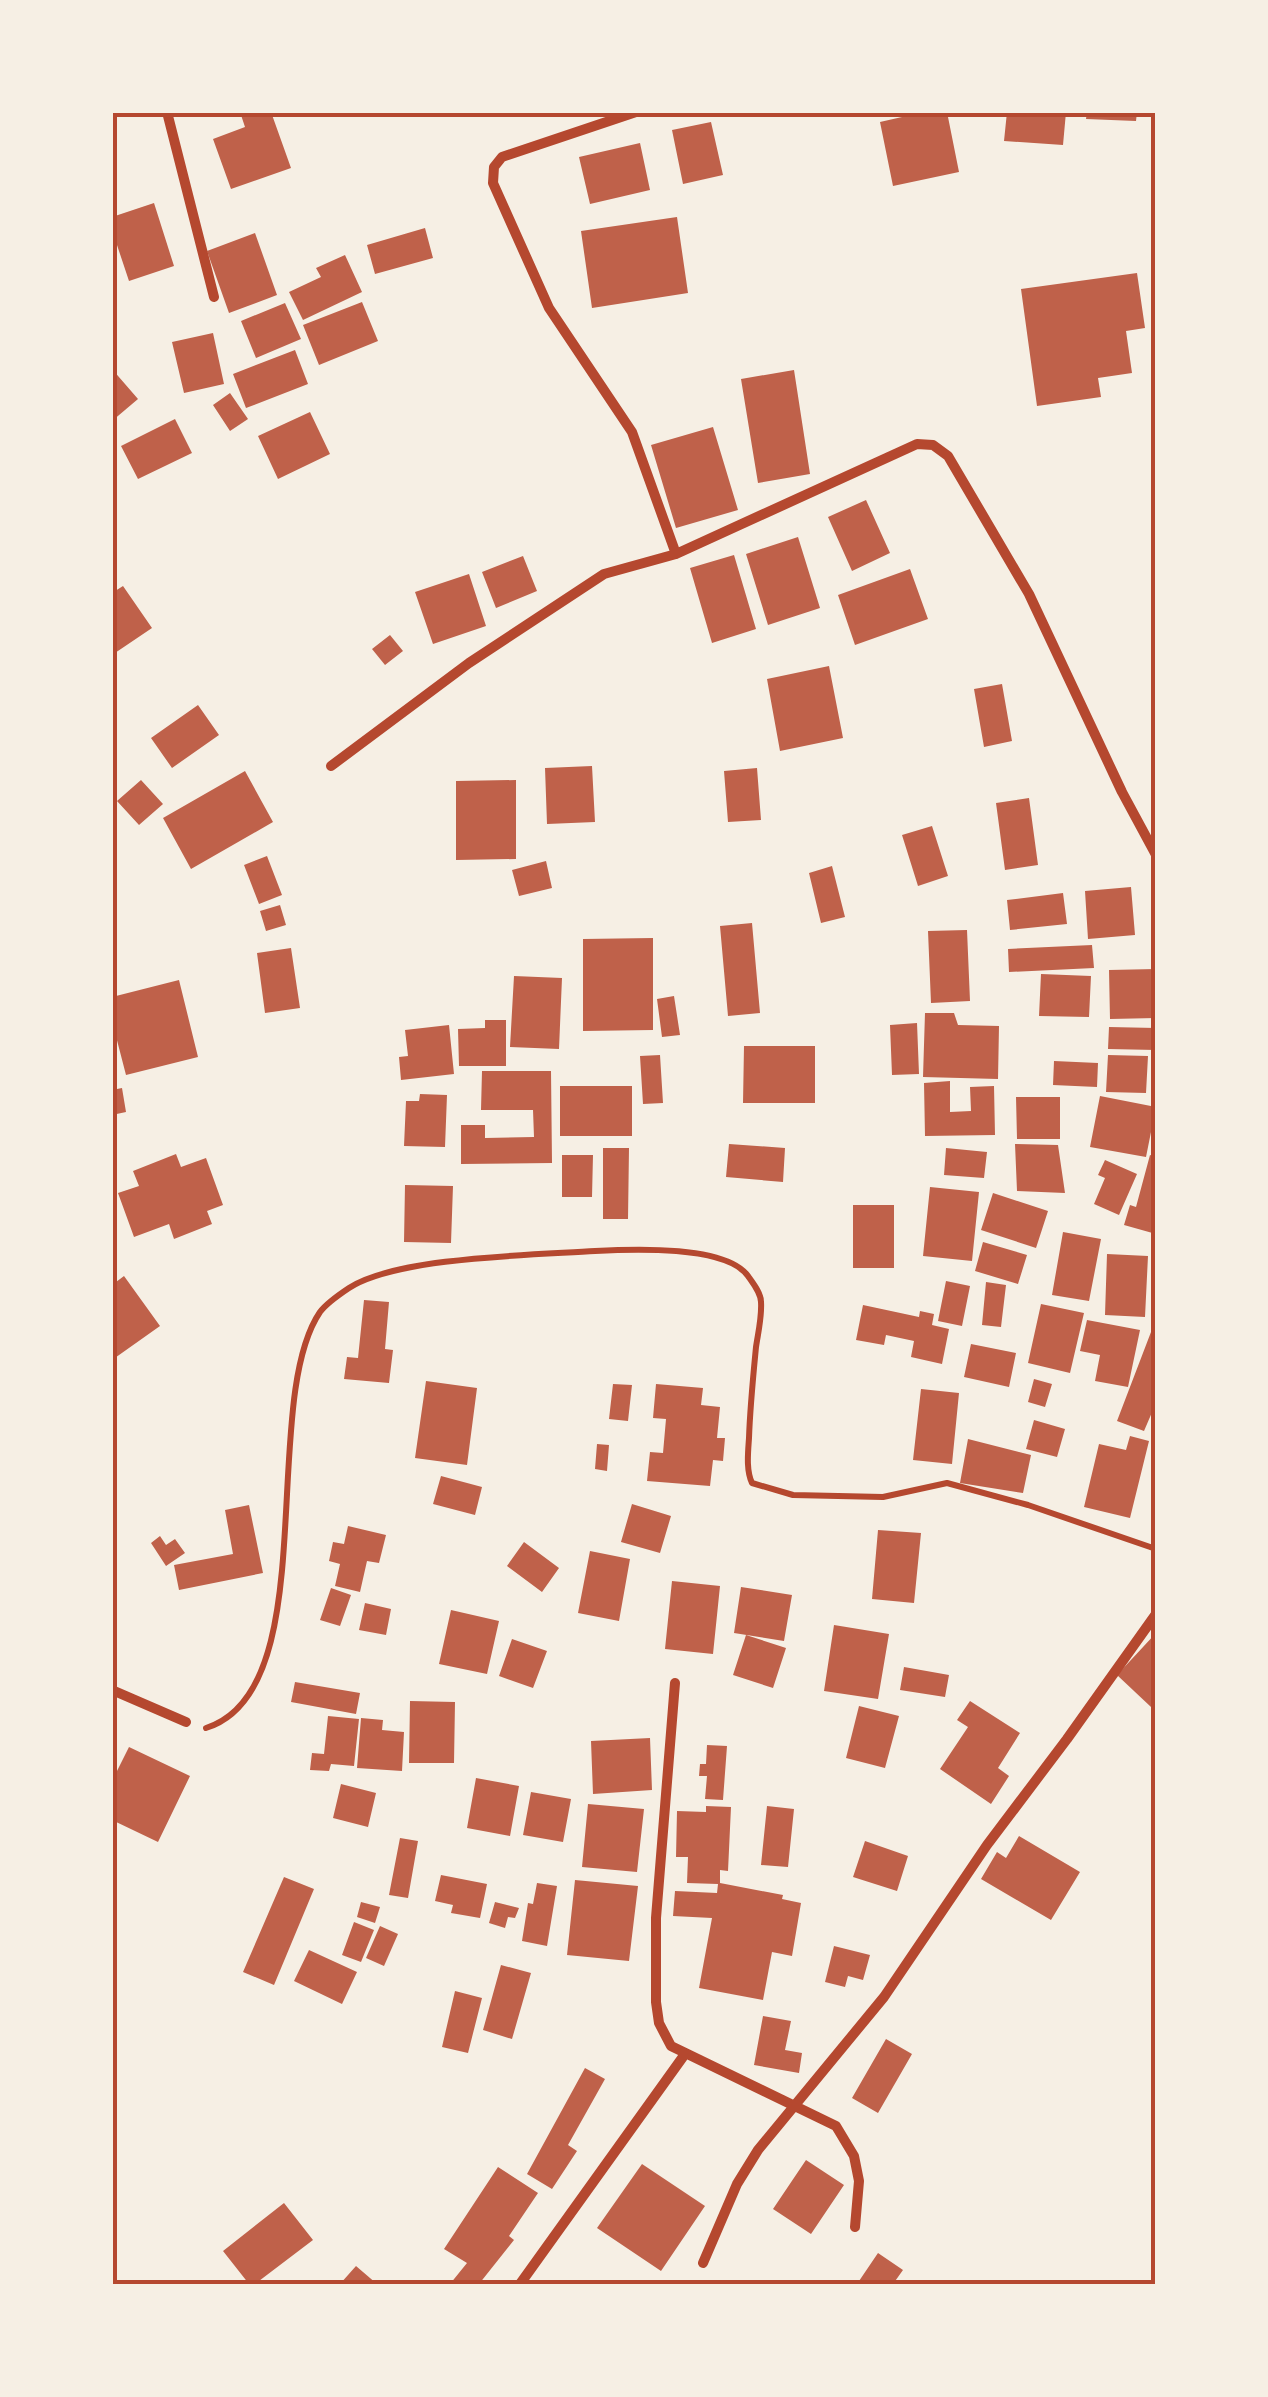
<svg xmlns="http://www.w3.org/2000/svg" width="1268" height="2397" viewBox="0 0 1268 2397" font-family="Spectral,serif">
<rect width="100%" height="100%" fill="#f6efe4"/>
<path fill="#bf614a" d="M240 112H271L291 168 231 189 213 139 245 127Z
M924 112H947L959 172 893 186 880 122Z
M1007 112H1066L1063 145 1004 141Z
M1087 112H1137L1136 121 1086 119Z
M711 122 723 175 683 184 672 130Z
M640 143 650 190 590 204 579 157Z
M154 203 174 266 129 281 112 230V217Z
M677 217 688 293 592 308 581 231Z
M425 228 433 258 375 274 367 245Z
M255 233 277 295 229 313 207 251Z
M345 255 362 292 303 320 289 292 321 277 316 268Z
M1137 273 1145 328 1126 331 1132 373 1098 378 1101 397 1037 406 1021 289Z
M362 302 378 341 319 365 303 325Z
M285 303 301 339 256 358 241 321Z
M213 333 224 384 184 393 172 342Z
M295 350 308 384 246 408 233 374Z
M112 369 138 399 112 421Z
M794 370 810 474 758 483 741 379Z
M230 393 248 419 230 431 213 405Z
M310 412 330 454 278 479 258 436Z
M175 419 192 453 138 479 121 446Z
M713 427 738 510 676 528 651 445Z
M866 500 890 553 852 571 828 517Z
M798 537 820 608 768 625 746 554Z
M734 555 756 629 712 643 690 568Z
M523 556 537 591 496 608 482 572Z
M910 569 928 619 855 645 838 595Z
M469 574 486 626 433 644 415 592Z
M123 586 152 628 112 655V593Z
M390 635 403 651 385 665 372 649Z
M829 666 843 738 780 751 767 679Z
M1002 684 1012 741 984 747 974 689Z
M198 705 219 735 172 768 151 738Z
M592 766 595 822 547 824 545 768Z
M757 768 761 820 728 822 724 771Z
M245 771 273 822 191 869 163 818Z
M141 780 163 804 139 825 117 801Z
M516 780V859L456 860V781Z
M1029 798 1038 865 1005 870 996 803Z
M932 826 948 876 918 886 902 835Z
M267 856 282 895 259 904 244 865Z
M546 861 552 888 519 896 512 870Z
M832 866 845 917 821 923 809 873Z
M1131 887 1135 935 1088 939 1085 891Z
M1063 893 1067 924 1010 930 1007 900Z
M280 905 286 925 266 931 260 911Z
M752 923 760 1013 728 1016 720 926Z
M967 930 970 1001 931 1003 928 931Z
M653 938V1030L583 1031V939Z
M1092 945 1094 968 1009 972 1008 949Z
M291 948 300 1008 265 1013 257 953Z
M1156 969V1018L1110 1019 1109 970Z
M1041 974 1091 976 1089 1017 1039 1016Z
M514 976 562 978 559 1049 510 1047Z
M179 980 198 1057 126 1075 112 1021V997Z
M674 996 680 1035 662 1037 657 999Z
M925 1013H954L958 1025 999 1026 998 1079 923 1077Z
M485 1020H506V1066H459L458 1029 485 1028Z
M917 1023 919 1074 892 1075 890 1025Z
M449 1025 454 1074 401 1080 399 1057 408 1056 405 1030Z
M1109 1027 1156 1028V1050L1108 1049Z
M744 1046H815V1103H743Z
M660 1055 663 1103 643 1104 640 1056Z
M1108 1055 1148 1056 1146 1093 1106 1092Z
M1054 1061 1098 1063 1097 1087 1053 1085Z
M482 1071H551L552 1163 461 1164V1125H485V1138L534 1137 533 1110H481Z
M950 1081V1112L971 1111 970 1087 994 1086 995 1135 925 1136 924 1083Z
M560 1086H632V1136H560Z
M122 1088 126 1112 112 1115V1090Z
M420 1094 447 1095 445 1147 404 1146 406 1101H419Z
M1100 1096 1156 1107 1146 1157 1090 1147Z
M1016 1097H1060V1139H1017Z
M729 1144 785 1148 783 1182 726 1177Z
M1015 1144 1058 1145 1065 1193 1017 1191Z
M603 1148H629L628 1219H603Z
M946 1148 987 1152 984 1178 944 1175Z
M176 1154 181 1167 206 1158 223 1205 207 1211 212 1224 174 1239 169 1224 134 1237 118 1193 139 1186 133 1171Z
M562 1155H593L592 1197H562Z
M1150 1155 1156 1157V1234L1124 1225 1130 1205 1136 1207Z
M1105 1160 1137 1174 1119 1215 1094 1204 1105 1178 1098 1175Z
M405 1185 453 1186 451 1243 404 1242Z
M930 1187 979 1192 972 1261 923 1256Z
M993 1193 1048 1211 1036 1248 981 1230Z
M853 1205H894V1268H853Z
M1063 1232 1101 1239 1089 1301 1052 1295Z
M983 1242 1027 1255 1018 1284 975 1271Z
M1107 1254 1148 1256 1145 1317 1105 1315Z
M124 1276 160 1326 112 1360V1285Z
M946 1281 970 1286 962 1326 938 1321Z
M986 1282 1006 1285 1001 1327 982 1325Z
M364 1300 389 1302 385 1349 393 1350 389 1383 344 1379 347 1357 358 1358Z
M1041 1304 1084 1313 1070 1373 1028 1363Z
M863 1305 919 1317 920 1311 934 1314 932 1325 949 1329 942 1364 911 1357 914 1341 886 1335 884 1345 856 1340Z
M1087 1320 1140 1330 1128 1387 1095 1381 1100 1355 1080 1351Z
M1151 1332 1156 1334V1403L1144 1431 1117 1421Z
M971 1344 1016 1353 1009 1387 964 1377Z
M1034 1379 1052 1384 1045 1407 1028 1402Z
M426 1381 477 1388 467 1465 415 1458Z
M613 1384 632 1385 628 1421 609 1419Z
M656 1384 703 1388 701 1405 720 1407 717 1438H725L723 1461 713 1460 710 1486 647 1481 650 1452 663 1453 666 1419 653 1418Z
M921 1389 959 1393 952 1464 913 1460Z
M1034 1420 1065 1429 1057 1457 1026 1449Z
M1130 1436 1149 1441 1130 1518 1084 1507 1099 1444 1126 1450Z
M968 1439 1031 1455 1023 1493 960 1483Z
M597 1444 609 1445 607 1471 595 1469Z
M441 1476 482 1487 475 1515 433 1504Z
M632 1504 671 1516 660 1553 621 1542Z
M249 1505 263 1573 179 1590 174 1565 233 1554 225 1510Z
M348 1526 386 1535 379 1563 367 1561 360 1592 335 1586 340 1564 329 1561 333 1542 344 1544Z
M878 1530 921 1533 914 1603 872 1599Z
M160 1536 166 1545 175 1539 185 1553 166 1566 151 1543Z
M524 1542 559 1568 542 1592 507 1566Z
M590 1551 630 1559 619 1621 578 1613Z
M672 1581 720 1586 713 1654 665 1649Z
M741 1587 792 1595 784 1641 734 1633Z
M331 1588 351 1595 340 1626 320 1620Z
M365 1603 391 1609 386 1635 359 1630Z
M451 1610 499 1621 487 1674 439 1664Z
M834 1625 889 1634 878 1699 824 1691Z
M1156 1633V1702L1151 1707 1117 1675Z
M746 1635 786 1648 773 1688 733 1675Z
M512 1639 547 1651 533 1688 499 1676Z
M904 1667 949 1675 945 1697 900 1690Z
M295 1682 360 1693 356 1714 291 1702Z
M410 1701 455 1702 454 1763H409Z
M970 1701 1020 1733 998 1768 1009 1776 991 1804 940 1769 968 1727 957 1720Z
M859 1706 899 1716 885 1768 846 1758Z
M328 1716 359 1719 354 1766 331 1764 329 1771 310 1770 312 1753 324 1754Z
M361 1718 383 1720 382 1730 404 1732 402 1771 357 1768Z
M650 1738 652 1790 593 1794 591 1741Z
M707 1745 727 1746 723 1800 705 1799 707 1776H699L700 1764H706Z
M129 1747 190 1776 158 1842 112 1820V1781Z
M476 1778 519 1786 510 1836 467 1828Z
M341 1784 376 1793 368 1827 333 1818Z
M531 1792 571 1799 563 1842 523 1835Z
M588 1804 644 1809 637 1872 582 1867Z
M706 1806 731 1807 728 1871 720 1870V1883L783 1895 782 1899 801 1903 792 1956 772 1952 763 2000 699 1988 712 1918 673 1916 675 1891 717 1893 718 1884 687 1883 688 1857H676L677 1811 706 1812Z
M767 1806 794 1809 788 1867 761 1865Z
M1019 1836 1080 1872 1051 1920 981 1879 997 1852 1006 1858Z
M400 1838 418 1841 408 1898 389 1895Z
M865 1841 908 1856 897 1891 853 1877Z
M441 1875 487 1884 480 1918 451 1913 453 1905 435 1901Z
M284 1877 314 1889 274 1985 243 1972Z
M575 1880 638 1886 629 1961 567 1955Z
M537 1883 557 1886 547 1946 522 1941 528 1903 533 1904Z
M361 1902 380 1907 375 1923 357 1917Z
M495 1902 519 1908 515 1918 508 1917 505 1928 489 1923Z
M354 1922 374 1930 361 1962 342 1955Z
M380 1926 398 1934 384 1966 366 1958Z
M834 1946 870 1955 863 1980 848 1976 845 1987 825 1982Z
M309 1950 357 1972 342 2004 294 1981Z
M501 1965 531 1973 512 2039 483 2030Z
M455 1991 482 1998 468 2053 442 2047Z
M763 2016 791 2021 785 2050 802 2053 799 2073 754 2065Z
M886 2039 912 2054 878 2113 852 2098Z
M585 2068 605 2079 568 2145 577 2151 552 2189 527 2174Z
M806 2160 844 2185 811 2234 773 2209Z
M642 2164 705 2206 661 2271 597 2228Z
M498 2167 538 2193 509 2236 514 2240 479 2284H450L467 2263 444 2249Z
M284 2203 313 2240 255 2284H249L223 2251Z
M878 2253 903 2270 893 2284H857Z
M356 2266 377 2284H340Z"/>
<g fill="none" stroke-linecap="round" stroke-linejoin="round">
<path stroke="#b5482f" stroke-width="6" d="M206 1728C325 1691 258 1403 320 1312 326 1304 340 1294 349 1288 396 1257 535 1255 595 1251 630 1249 726 1245 748 1276 753 1283 761 1293 761 1302 762 1317 758 1333 756 1347 753 1378 750 1408 749 1438 748 1453 746 1470 752 1483L793 1495 883 1497 947 1483 1028 1505 1156 1549"/>
<path stroke="#b5482f" stroke-width="10" d="M167 112 214 297
M636 112 502 157 494 167 493 183 549 308 632 432 676 554
M331 766 469 663 604 574 676 554 917 444 933 445 948 456 1029 594 1122 792 1156 855
M675 1683 656 1918V2002L659 2023 671 2046 836 2126 854 2156 859 2181 855 2227
M112 1690 186 1722
M703 2263 737 2184 758 2150 884 1997 987 1845 1067 1739 1156 1614
M520 2284 685 2054"/>
</g>
<rect width="1268" height="2397" fill="none" stroke="#f6efe4" stroke-width="230"/>
<rect x="115" y="115" width="1038" height="2167" fill="none" stroke="#b5482f" stroke-width="4"/>
</svg>
